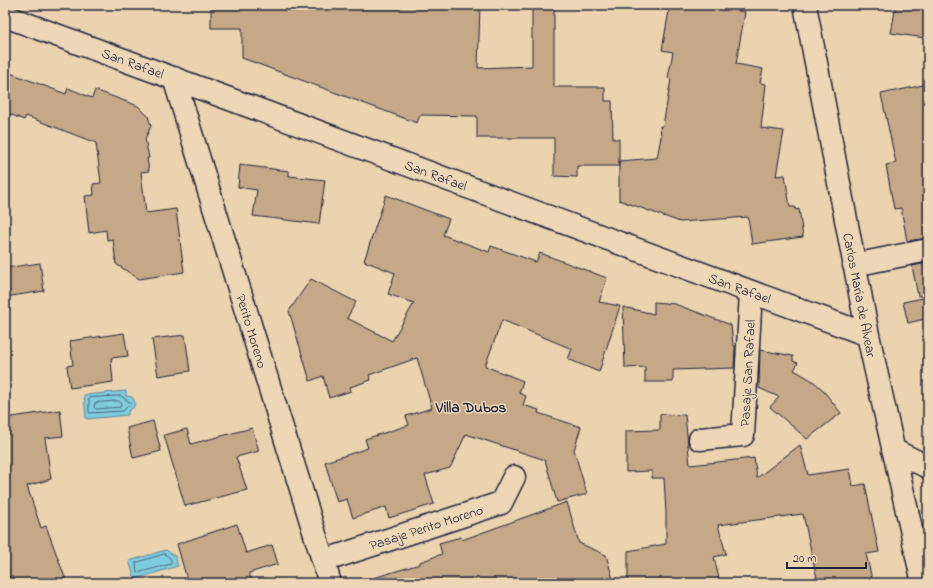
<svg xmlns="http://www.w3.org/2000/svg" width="933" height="588" viewBox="0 0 933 588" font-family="'Indie Flower',sans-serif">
<rect width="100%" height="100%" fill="#ebd3b0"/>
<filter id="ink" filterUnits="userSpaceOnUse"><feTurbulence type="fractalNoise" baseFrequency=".025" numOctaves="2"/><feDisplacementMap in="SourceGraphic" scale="8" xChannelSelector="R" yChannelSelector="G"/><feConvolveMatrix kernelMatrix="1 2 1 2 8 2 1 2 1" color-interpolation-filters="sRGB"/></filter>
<g filter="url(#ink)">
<path fill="#80ccdf" stroke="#5a889d" d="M126 391V396L132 397 135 402 134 407 128 411V415L86 419 84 395Z
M166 550 175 556 178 566 135 579 129 561Z"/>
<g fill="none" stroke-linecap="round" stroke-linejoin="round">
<path stroke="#48667d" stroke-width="1" d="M121 396 131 403 123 411 89 413V398Z
M119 401 122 404 120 407 96 409 94 407 95 403Z
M165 554 171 559V564L137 573 136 563Z"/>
</g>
<path fill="#c5a887" stroke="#22223b" d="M211 5H480L478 68 532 66V5H554V87H605V101H612L613 139H619V166H577V177L554 176V138H477V116L420 115 417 123 242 58V28H211Z
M670 5H707L745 12 736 64 763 69 760 83 766 84 761 128 784 131 776 176 785 175 790 207H795L796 210 799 209 803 237 752 244 748 217 680 222 619 200V161L657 158 661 137 660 126H663L671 79 668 78 673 52 662 50Z
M896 5H928L925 38 891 33Z
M5 71 66 94 68 88 92 98 95 90 138 106 148 116 151 126 145 139 149 158H147L149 171 141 172 146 213 176 209 184 272 139 279 116 264 113 239 107 240 106 230 89 233 85 196 94 195 93 184 101 183 96 143 26 116 24 120 5 112Z
M928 84V238L907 241 901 208 894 209 886 165 896 163 881 94Z
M240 165 289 171V176L325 180 319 224 253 216 257 190 238 187Z
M386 195 449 219 443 235 489 252 491 246 536 262 540 253 607 278 599 302 620 306 599 372 568 359 572 349 502 320 485 366 523 381 519 393 526 396 523 405 539 410 538 413 581 427 574 450 587 494 557 502 545 460 466 434 450 468 425 475 434 504 389 518 386 507 353 518 347 499 337 502 325 462 368 448 365 439 409 425 406 416 432 408 417 358 369 375 371 380 350 387 351 391 329 398 323 376 310 381 289 311 311 279 356 302 347 318 392 341 414 303 388 294 395 273 364 261Z
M40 263 44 291 5 297V268Z
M928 263V295L918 296 912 266Z
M928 297V318L908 323 903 302Z
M654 302 675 304 731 325 733 345 735 346 734 368 673 370V382H645V367L625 368 623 307 654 314Z
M124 333 128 356 111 358 113 382 70 388 67 366 73 365 70 341Z
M185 335 190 371 158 376 152 339Z
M760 350 793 356V361L798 363 794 370 813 381 821 388 841 413 807 439 770 407 779 397 759 388Z
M60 410 63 436 45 438 51 479 27 486 41 528 46 526 67 583H13L12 576 5 578V418Z
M660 414 685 415 690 465 754 458 757 478 800 445 808 475 850 469 853 486 865 484 879 552 866 554 873 583H818L803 514 718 525 726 554 714 557 720 583H628V551L666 544V513L664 478H652V471L626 472V431L660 430Z
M153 421 161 451 133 458 127 428Z
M252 428 259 451 236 457 247 490 185 506 164 435 187 429 191 444Z
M567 502 579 543 606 555 614 583H374L373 578 420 564V562L442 554 439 543 461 537 462 540Z
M237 524 246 553 272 545 278 564 249 573 253 583H188L177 544Z"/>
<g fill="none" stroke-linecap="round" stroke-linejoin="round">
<g stroke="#22223b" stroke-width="25">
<path id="minor" d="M805 5 868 335 923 583
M5 16 868 335
M174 78 330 583
M854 265 928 250
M700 439 743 435 751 292
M893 450 928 467
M323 561 501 503 514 477"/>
</g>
<use href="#minor" stroke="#edd7b6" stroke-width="22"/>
</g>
</g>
<g text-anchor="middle" stroke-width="3" stroke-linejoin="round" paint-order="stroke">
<g font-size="14" fill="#22223b" stroke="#edd7b6">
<text transform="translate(133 63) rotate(20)" y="5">San Rafael</text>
<text transform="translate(436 175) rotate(20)" y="5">San Rafael</text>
<text transform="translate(740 288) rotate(20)" y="5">San Rafael</text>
<text transform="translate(860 295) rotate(79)" y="5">Carlos María de Alvear</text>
<text transform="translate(252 331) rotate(73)" y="5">Perito Moreno</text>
<text transform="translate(747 373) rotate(-87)" y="5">Pasaje San Rafael</text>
<text transform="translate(426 527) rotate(-18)" y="5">Pasaje Perito Moreno</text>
</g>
<g font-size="15" font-weight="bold" fill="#22223b" stroke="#edd7b6">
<text x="471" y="412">Villa Dubos</text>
</g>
</g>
<rect width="933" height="588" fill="none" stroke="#edd7b6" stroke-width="20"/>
<rect x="10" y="10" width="913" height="568" fill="none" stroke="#22223b" stroke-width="1.5" filter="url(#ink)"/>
<path d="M787 562v6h79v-6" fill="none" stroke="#22223b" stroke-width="2"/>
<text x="793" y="562" font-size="12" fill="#22223b" stroke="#edd7b6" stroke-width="3" paint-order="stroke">20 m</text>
</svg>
